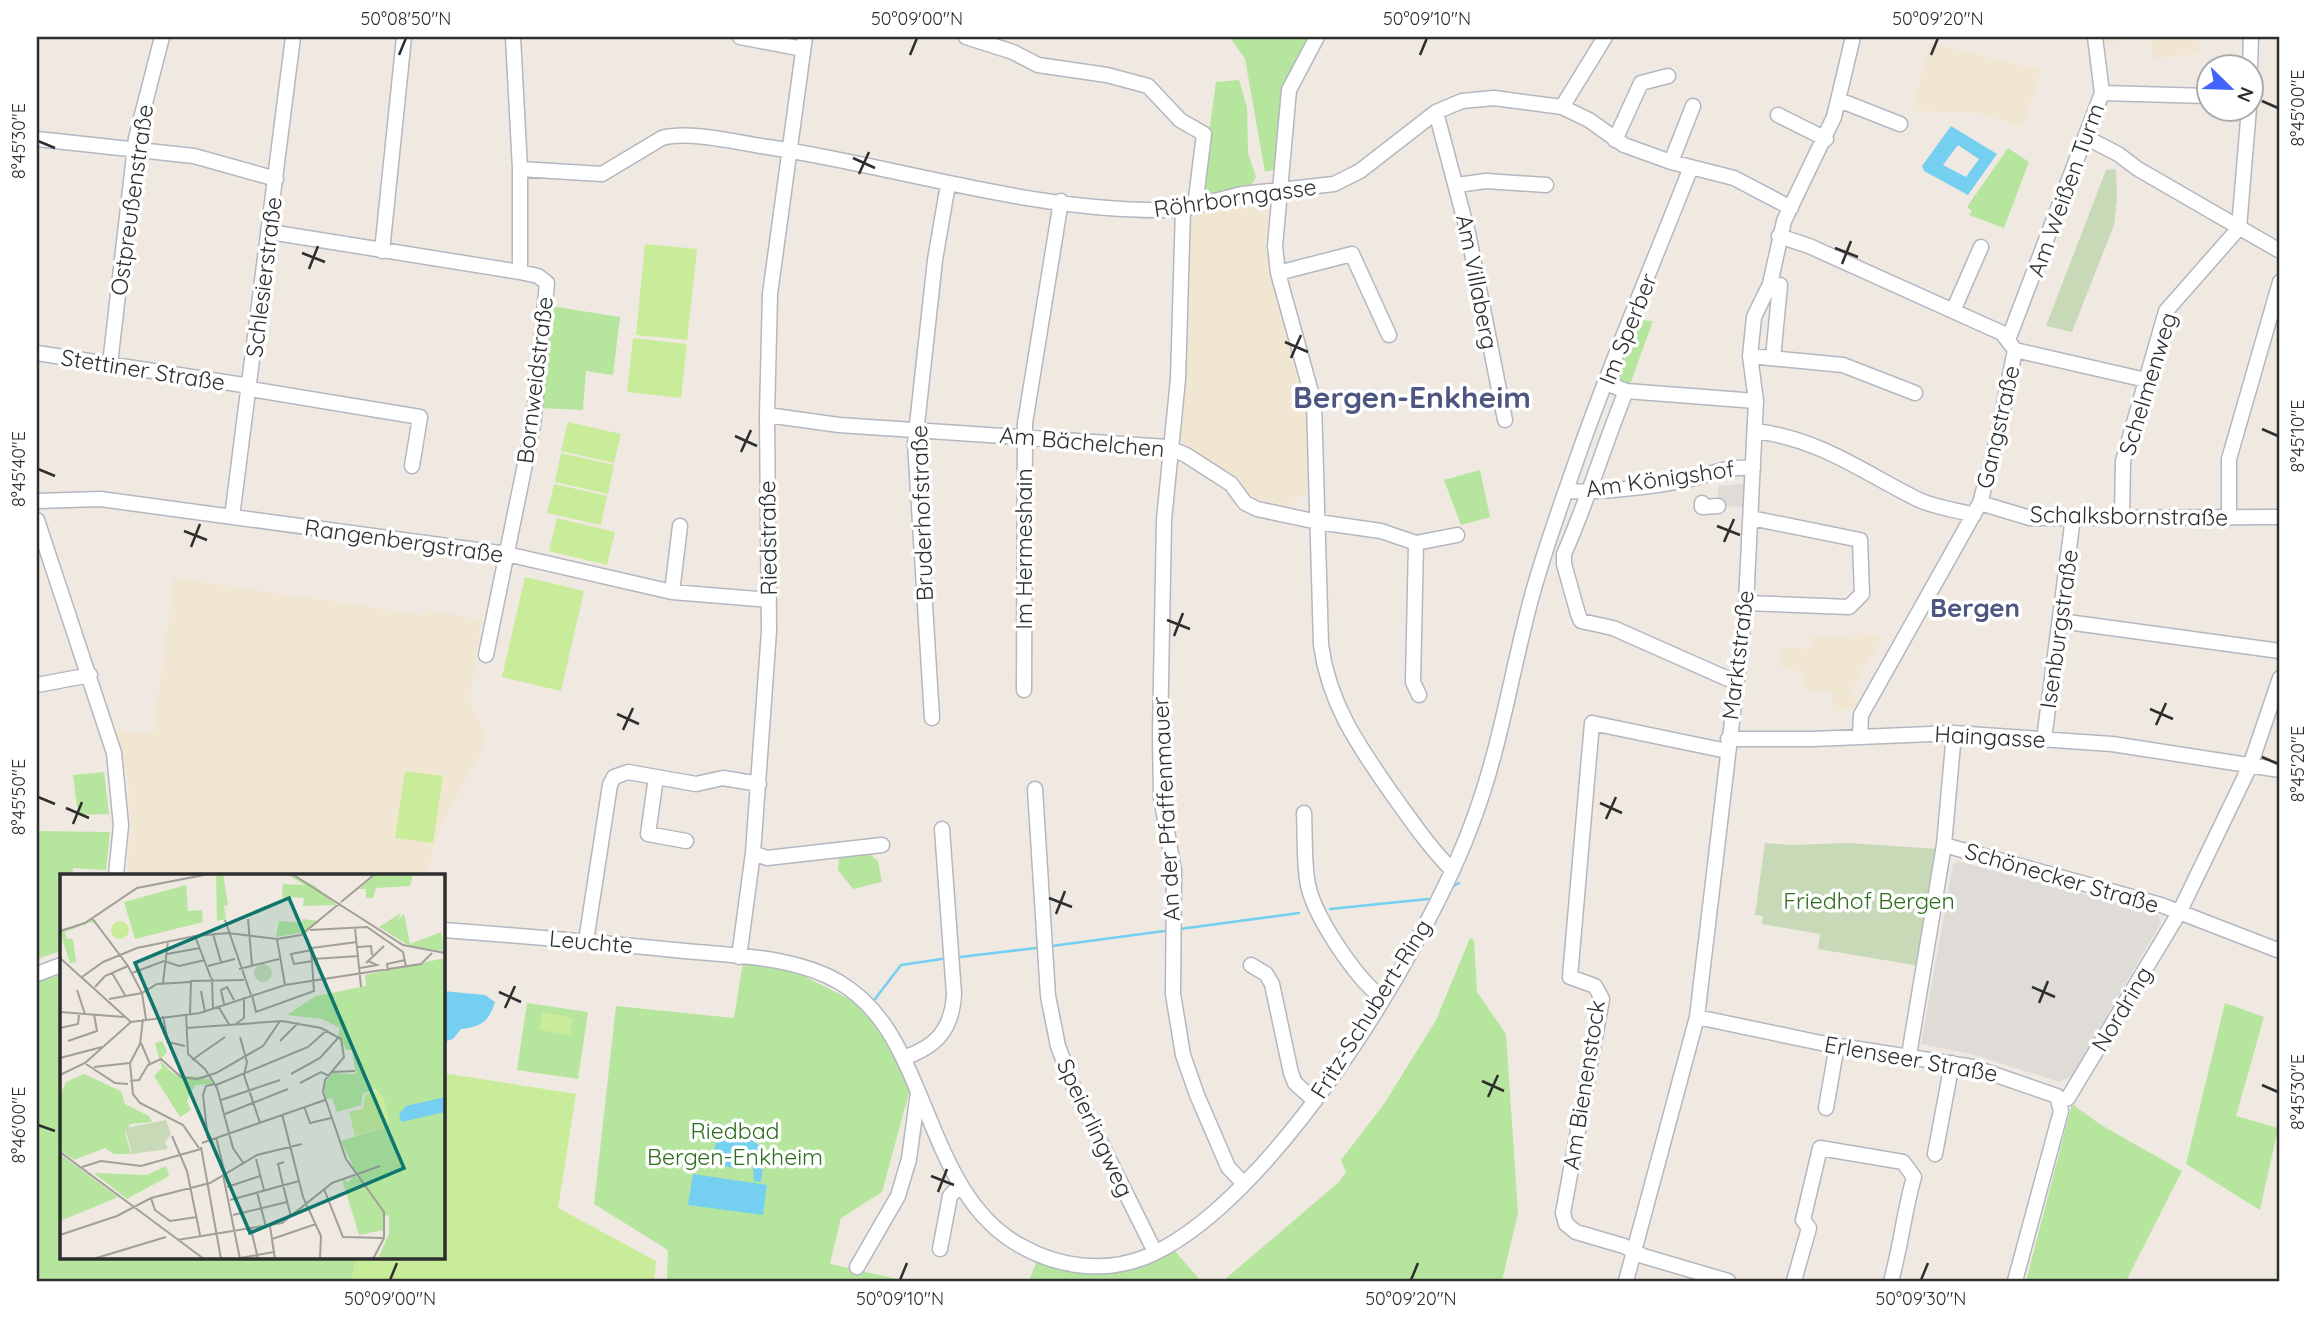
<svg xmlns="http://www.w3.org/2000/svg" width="2317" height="1318" viewBox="0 0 2317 1318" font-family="Quicksand,sans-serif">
<rect width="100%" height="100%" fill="#efe9e1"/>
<path fill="#f0e6d1" d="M2103 37H2199L2200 53 2153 59 2150 37 2104 43Z
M1929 43 2042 70 2022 127 1978 113 1912 111Z
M1243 197 1260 198 1270 207 1265 248 1308 393 1314 495 1297 496 1288 509 1250 501 1233 479 1183 446 1177 433 1188 217Z
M174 578 425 615 426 609 486 621 480 627 470 701 483 729V747L440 829 426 875H127L131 827 128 778 113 730 153 734Z
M1856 632 1883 638 1848 694 1863 703 1861 707 1831 712 1832 691 1803 690 1804 672 1780 667 1781 647 1810 649 1811 635 1855 639Z"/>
<path fill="#b6e59e" d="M1230 37H1313L1295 66 1277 169 1265 172 1245 59Z
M1239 80 1247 107 1248 153 1256 177 1250 188 1208 194 1202 183 1216 82Z
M2008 148 2029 162 2004 228 1969 215 1972 211 1967 207Z
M550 306 620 317 613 375 586 371 583 410 540 408Z
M1637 320 1653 321 1629 387 1615 382 1614 375Z
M1480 470 1490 517 1461 525 1444 480Z
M104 772 109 814 78 815 73 775Z
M37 831 110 832 106 870 73 868 72 875H61V951L37 959Z
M869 853 878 861 882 882 853 889 838 870 839 856Z
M1470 938 1474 940 1477 992 1506 1034 1518 1213 1502 1281H1223L1339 1182 1346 1172 1341 1160 1384 1104 1436 1020Z
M743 962 798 973 859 1004 899 1061 910 1089 882 1192 841 1218 830 1264 906 1281H667L668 1250 594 1204 616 1006 734 1018Z
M61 975V1257H356L352 1281H37V981Z
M527 1003 588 1012 578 1079 517 1070Z
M2225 1003 2264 1017 2236 1116 2278 1128 2260 1210 2186 1164Z
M2072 1104 2101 1125 2182 1171 2126 1281H2026Z
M1175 1251 1201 1281H1029L1037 1261C1095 1271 1120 1280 1175 1251Z"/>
<path fill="#c8d9b8" d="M2116 169 2117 200 2114 225 2072 332 2046 326 2106 170Z
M1765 843 1790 845 1849 843 1938 849 1920 966 1818 949 1820 934 1762 924 1763 916 1755 915Z"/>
<path fill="#c9ec9a" d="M645 244 697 249 687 340 636 335Z
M633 338 687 344 681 398 627 392Z
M568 422 621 434 614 463 561 451Z
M561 453 614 465 608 494 555 482Z
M554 484 607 496 601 525 547 513Z
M557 518 615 532 607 565 549 551Z
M525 577 584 591 561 691 502 677Z
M405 771 443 776 433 843 395 838Z
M542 1012 573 1018 570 1035 539 1030Z
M443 1073 576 1094 558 1208 656 1261 654 1281H352L356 1257H443Z"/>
<path fill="#dfdcd8" d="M1752 483V507L1718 506V486Z
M1958 861 2158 914 2161 923 2071 1077 2059 1082 1975 1055 1921 1044 1953 864Z"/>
<path fill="#75cff0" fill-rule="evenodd" d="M1951 126 1997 154 1968 195 1924 171 1922 166ZM1958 145 1979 159 1966 177 1943 165Z
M443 991 485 995 495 1002C489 1022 480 1027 461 1029L453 1039 443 1042Z
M734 1126 765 1150 761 1182 754 1181 753 1167 742 1165 737 1169 712 1163 717 1133Z
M693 1174 767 1185 763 1215 688 1205Z"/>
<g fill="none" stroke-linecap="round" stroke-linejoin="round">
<path stroke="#75cff0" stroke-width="2.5" d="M1452 887 1459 883
M1330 909 1428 899
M1180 929 1299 913
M1052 946 1164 931
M960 957 1036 948
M875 999 901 965 942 959"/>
<g stroke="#b4b7c1" stroke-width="17">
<path id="minor" d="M513 37 520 169V272
M740 37 803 49
M966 37 1013 52 1038 65 1107 75 1148 86 1180 120 1204 134 1195 206
M1317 37 1289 90 1275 246 1278 273 1314 403 1321 645C1329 704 1358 745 1392 794 1411 820 1429 847 1452 870
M2250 66 2251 37
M2102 93 2208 96
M1839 100 1900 124
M1562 107 1605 37
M1436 112 1468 233 1505 420
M1778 115 1826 139
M2087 138 2118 154 2138 169 2280 251
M37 139 194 156 276 179
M1615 140 1641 83 1668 76
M1671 162 1693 106
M520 169 602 174 662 138C689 130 740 143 768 147 898 167 1027 210 1159 210L1183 209 1242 194 1334 184 1360 171 1436 112 1462 101 1494 98 1562 107 1589 120 1624 145 1671 162 1734 178 1791 208
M1457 185 1486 181 1546 185
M1183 209 1178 379 1164 520 1160 735 1161 797 1174 871 1173 994 1183 1055 1197 1095 1228 1167 1244 1184
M270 232 520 272 538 276 547 283 533 425 486 655
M1779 236 1809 246 2002 333 2015 350 1996 444 1980 503 1861 715 1860 737
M382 251 404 37
M1278 273 1352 254 1389 335
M1770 284 1780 285 1773 358
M1953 311 1981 247
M2008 340 2102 93 2095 37
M2015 350 2146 380
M37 353 250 386
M1750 356 1843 365 1915 393
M110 364 136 138 162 37
M1606 383 1626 391 1756 401
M250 389 420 417 412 466
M1626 391C1604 445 1588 500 1564 554V564L1578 614 1581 621 1613 628 1735 682
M767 415 839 425 1167 447 1186 455 1231 484 1245 503 1257 509 1318 522 1381 531 1416 543 1457 535
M1755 431C1820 439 1861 471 1917 499 1933 507 1956 510 1974 515
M1567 491C1596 493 1655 487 1685 480 1711 475 1724 466 1753 468
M37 501 100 499 507 554 672 592 769 600
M1702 503V507L1718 506
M1980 503 2030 518 2280 517
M232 517 293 37
M2122 517 2123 461 2166 311 2239 228 2249 108
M2229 518V459L2280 282
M37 520 114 753 121 825 116 875
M1416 543 1413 682 1419 695
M672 592 680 526
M1746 603 1849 607 1862 594 1860 540 1751 518
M2060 621 2280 651
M37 685 90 675
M1024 690 1025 423 1061 201
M932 718 915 443 935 260 948 184
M1728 739H1813L1954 733 2112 744 2280 770
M2044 739 2073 518
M1727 751 1592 723 1570 977 1595 986 1602 999 1563 1213 1566 1224 1576 1232 1624 1246 1643 1256 1728 1281
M656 777 648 834 686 841
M1035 789 1048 996 1058 1046 1075 1091 1155 1252
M1304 813C1305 834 1304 857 1307 879 1311 913 1355 977 1382 998
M1944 845 2161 905 2280 951
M753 853 767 858 882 845
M443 930C524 936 604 943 685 951 736 956 794 956 839 982 878 1005 897 1042 914 1082 940 1141 960 1213 1021 1246 1058 1267 1103 1273 1143 1258 1270 1209 1429 944 1474 818 1500 748 1511 675 1530 603 1543 553 1562 502 1579 453 1613 356 1654 262 1691 167
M586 941 610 785 614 777 628 772 696 784 723 778 759 784
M739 957 753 853 769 631 767 415 770 294 805 37
M1251 965 1266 974 1272 984 1291 1073 1295 1083 1315 1101
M37 974 61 965
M1697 1017 1821 1043 1973 1067 2057 1096 2061 1111 2015 1281
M1909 1055 1944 845 1954 733
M903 1058C936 1047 952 1030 954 994L942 829
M2060 1102 2068 1098 2179 913 2250 766 2280 678
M1826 1108 1837 1045
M1935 1154 1952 1063
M940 1249 950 1196 960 1185
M857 1267 898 1196 909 1159 918 1092
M1626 1281 1697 1017 1746 603 1756 401 1750 356 1754 317 1770 284 1784 221 1834 117 1853 37
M1794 1281 1809 1228 1803 1220 1820 1148 1903 1162 1914 1177C1904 1212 1901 1246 1891 1281"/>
</g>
<use href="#minor" stroke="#fff" stroke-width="14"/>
</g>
<path fill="none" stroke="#2e2e2e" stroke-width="2.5" d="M399 55 406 38M910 55 917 38M1420 55 1427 38M1931 55 1938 38M2262 101 2278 108M38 141 55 148M853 158 875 168M859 174 869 152M1835 248 1858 257M302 253 325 262M1842 264 1851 241M309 269 318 246M1285 342 1308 352M1291 358 1301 335M2262 429 2278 436M735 436 757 446M741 452 751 430M38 469 55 476M1717 526 1740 535M184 531 207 540M1724 542 1734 519M191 547 200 524M1167 620 1190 629M1174 636 1183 613M2150 709 2173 719M617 714 639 724M2156 725 2166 703M623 730 633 708M2262 757 2278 764M38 797 55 804M1600 803 1622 813M66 808 89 818M1606 819 1616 797M73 824 82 802M1049 898 1072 907M1056 914 1065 891M2032 987 2055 997M499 992 521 1002M2039 1003 2048 981M505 1008 515 986M1482 1081 1504 1091M2262 1085 2278 1092M1488 1097 1498 1075M38 1125 55 1131M931 1176 954 1185M938 1192 947 1169M390 1280 397 1263M900 1280 907 1263M1411 1280 1418 1263M1921 1280 1928 1263"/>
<g text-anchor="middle" stroke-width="7" stroke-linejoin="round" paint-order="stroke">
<g font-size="23" fill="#2e2e2e" stroke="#fff">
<text transform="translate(2066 190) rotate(-70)" y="8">Am Weißen Turm</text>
<text transform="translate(1235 198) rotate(-8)" y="8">Röhrborngasse</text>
<text transform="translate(132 200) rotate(-82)" y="8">Ostpreußenstraße</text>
<text transform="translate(264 277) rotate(-83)" y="8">Schlesierstraße</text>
<text transform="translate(1477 282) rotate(79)" y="8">Am Villaberg</text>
<text transform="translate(1628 329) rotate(-68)" y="8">Im Sperber</text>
<text transform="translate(143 370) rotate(9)" y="8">Stettiner Straße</text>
<text transform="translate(535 380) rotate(-83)" y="8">Bornweidstraße</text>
<text transform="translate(2148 384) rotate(-73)" y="8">Schelmenweg</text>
<text transform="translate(1998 427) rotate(-77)" y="8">Gangstraße</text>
<text transform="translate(1082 442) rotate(5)" y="8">Am Bächelchen</text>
<text transform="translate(1660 479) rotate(-8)" y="8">Am Königshof</text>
<text transform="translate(922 513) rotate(-92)" y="8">Bruderhofstraße</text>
<text transform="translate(2129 516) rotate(1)" y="8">Schalksbornstraße</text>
<text transform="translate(768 538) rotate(-91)" y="8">Riedstraße</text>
<text transform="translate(404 541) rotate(8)" y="8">Rangenbergstraße</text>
<text transform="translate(1024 549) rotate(-90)" y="8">Im Hermeshain</text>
<text transform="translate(2059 629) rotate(-82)" y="8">Isenburgstraße</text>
<text transform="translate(1738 655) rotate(-83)" y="8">Marktstraße</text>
<text transform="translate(1990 737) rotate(3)" y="8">Haingasse</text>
<text transform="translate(1166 809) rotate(-93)" y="8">An der Pfaffenmauer</text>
<text transform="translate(2062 878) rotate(16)" y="8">Schönecker Straße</text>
<text transform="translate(591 942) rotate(5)" y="8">Leuchte</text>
<text transform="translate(1371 1009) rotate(-58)" y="8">Fritz-Schubert-Ring</text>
<text transform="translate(2122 1009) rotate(-59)" y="8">Nordring</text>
<text transform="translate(1911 1059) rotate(10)" y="8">Erlenseer Straße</text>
<text transform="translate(1584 1085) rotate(-81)" y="8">Am Bienenstock</text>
<text transform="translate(1095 1128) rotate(65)" y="8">Speierlingweg</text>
</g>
<g font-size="23" fill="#2c6e1b" stroke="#fff">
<text x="1869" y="909">Friedhof Bergen</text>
<text x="735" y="1139">Riedbad<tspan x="735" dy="26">Bergen-Enkheim</tspan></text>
</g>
<g font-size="26" font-weight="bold" fill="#4d5680" stroke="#fff">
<text x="1975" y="617">Bergen</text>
</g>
<g font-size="30" font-weight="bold" fill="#4d5680" stroke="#fff">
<text x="1412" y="408">Bergen-Enkheim</text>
</g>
</g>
<g transform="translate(60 874)">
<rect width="385" height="385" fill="#efe9e1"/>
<path d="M163 0 168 31 164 32 166 45 157 47 156 1ZM226 0 238 3 255 12 277 31 243 32 244 24 222 23 223 10 245 11ZM317 0H353L350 12 316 14 313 24H306V15H299ZM126 11 128 37 142 36 143 48 75 65 64 28ZM341 39 337 47 344 40 350 70 381 58 385 77 351 73 319 53ZM32 45 35 50 31 48 5 58 7 65H13L16 88 10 89 0 58ZM242 45 260 47 245 58 216 63 219 47 242 49ZM385 84V385H318L329 359V341L324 342V356L299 361 282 305 288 308 295 301 300 307 281 267 324 254 321 221 315 215 303 220 301 231 277 238 272 224 265 225V210L272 199 296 200 292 176H286L278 160 280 154 262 145 227 141 256 122 306 112 305 101ZM102 167 107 178 100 186 109 196 118 202 148 203 142 208 149 204 152 210 135 211 127 227 131 236 120 243 94 202 102 194 95 169ZM24 200 61 217 65 230 89 242 92 248 70 250 65 259 71 280H54L45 274 14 286 0 276V221L6 208ZM0 280 58 323 0 347ZM106 292 109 302 67 325 34 299 87 301Z" fill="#b6e59e"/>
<path d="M194 99a9 9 0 1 1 18 0a9 9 0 1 1-18 0ZM106 246 111 260 105 268 108 275 72 280 65 254Z" fill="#c8d9b8"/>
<path d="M51 56a9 9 0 1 1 18 0a9 9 0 1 1-18 0ZM316 217 324 224 329 248 323 254 295 262 289 238 303 235 305 221Z" fill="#c9ec9a"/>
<path d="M385 223V238L341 248 339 240 346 232Z" fill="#75cff0"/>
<path fill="none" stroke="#a29e99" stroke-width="2" d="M232 0 343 71 385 79M281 28 315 0M32 44 68 92 82 119 86 145M188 45 192 91M165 46 191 121M295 54 301 113M250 56 307 53 343 78 346 93M0 57 25 49 77 14 149 0M153 60 161 88M135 62 151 104M217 65 225 111M298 73 311 72 312 81M252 76 231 80 234 90 253 87M107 80 140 74M0 84 71 148 25 189 0 201M253 85 299 82M306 89 324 72M148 92 175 85M300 94 317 91 308 87M179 95 219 85M328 97 327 90 345 86M52 99 65 121M72 99 104 87 119 92 145 86M22 103 43 88 77 74 135 62 168 59 217 65 241 61 280 29M152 104 153 134M103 109 108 67M35 113 45 102 68 92M17 116 25 140M141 117 145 138M192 121 196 138 254 117 251 74 297 68M49 125 82 119 97 110 130 108M164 130 161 116 167 113 174 126M158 132 170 152M0 138 64 143M126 140 128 180 145 195 157 214 173 274 184 290M130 140 131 107 184 106M103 142 108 168 125 172M83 145 80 170 70 189 73 220 80 229 123 251 139 274M71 148 140 139 225 111 361 90 372 79M176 150 184 144V123M0 154 18 150 19 141M126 154 222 147 261 154 281 165 284 183 265 206 263 218 286 285 324 338V364L313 385M180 163 187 188 184 201 200 249M8 167 37 157 34 140M220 167 238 149M81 169 90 190M0 184 42 173M132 186 165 163M26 190 55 209 68 210M34 193 70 189M272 198 295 197M231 200 260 184 279 163M70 207 79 206 88 191 101 185 121 203 137 205 156 199 203 172 220 147M240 209 261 198 269 202M156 211 248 173 267 156M161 226 220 206M244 232 250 249 271 244M165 240 228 215M222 240 243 323 261 362 260 385M112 262 127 297 140 361M156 263 165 300M148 265 143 221 146 212 155 210M142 269 265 226M141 273 161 385M0 278 144 385M196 285 204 316M22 293 41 287 81 292 141 275M163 301 180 385M223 311 231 343M223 311 218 290 224 288M167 313 200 302M264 315 283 363 324 364M197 318 206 353M91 324 95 336 110 347 137 343M170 326 239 307M173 341 227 328M210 352 215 385M191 355 198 385M0 361 57 342 91 324 150 309 197 281 242 270M212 365 256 350M117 366 222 349 272 309 320 292M33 385 106 363M174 385 214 378"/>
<path fill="#0f766e" fill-opacity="0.15" stroke="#0f766e" stroke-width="3.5" d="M229 24 344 294 190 359 75 89Z"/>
<rect width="385" height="385" fill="none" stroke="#2e2e2e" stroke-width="3.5"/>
</g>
<rect width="2317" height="1318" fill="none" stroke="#ffffff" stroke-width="77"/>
<g transform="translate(2230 88) rotate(113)"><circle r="33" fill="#ffffff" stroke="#ababab" stroke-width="2"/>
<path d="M0-5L12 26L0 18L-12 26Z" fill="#4264fb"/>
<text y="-10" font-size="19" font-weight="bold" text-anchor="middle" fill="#2e2e2e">N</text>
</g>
<rect x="38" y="38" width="2240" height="1242" fill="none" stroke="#2e2e2e" stroke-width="2.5"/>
<g font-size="18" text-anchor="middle" fill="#2e2e2e">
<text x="406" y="25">50°08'50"N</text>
<text x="917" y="25">50°09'00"N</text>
<text x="1427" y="25">50°09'10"N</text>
<text x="1938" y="25">50°09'20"N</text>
<text transform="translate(2298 108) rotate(-90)" y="6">8°45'00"E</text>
<text transform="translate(19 141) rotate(-90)" y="6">8°45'30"E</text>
<text transform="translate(2298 436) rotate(-90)" y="6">8°45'10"E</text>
<text transform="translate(19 469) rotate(-90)" y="6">8°45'40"E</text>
<text transform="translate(2298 764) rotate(-90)" y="6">8°45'20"E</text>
<text transform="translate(19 797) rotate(-90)" y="6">8°45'50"E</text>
<text transform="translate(2298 1092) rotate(-90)" y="6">8°45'30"E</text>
<text transform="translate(19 1125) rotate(-90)" y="6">8°46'00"E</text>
<text x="390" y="1305">50°09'00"N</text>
<text x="900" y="1305">50°09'10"N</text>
<text x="1411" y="1305">50°09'20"N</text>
<text x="1921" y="1305">50°09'30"N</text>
</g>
</svg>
